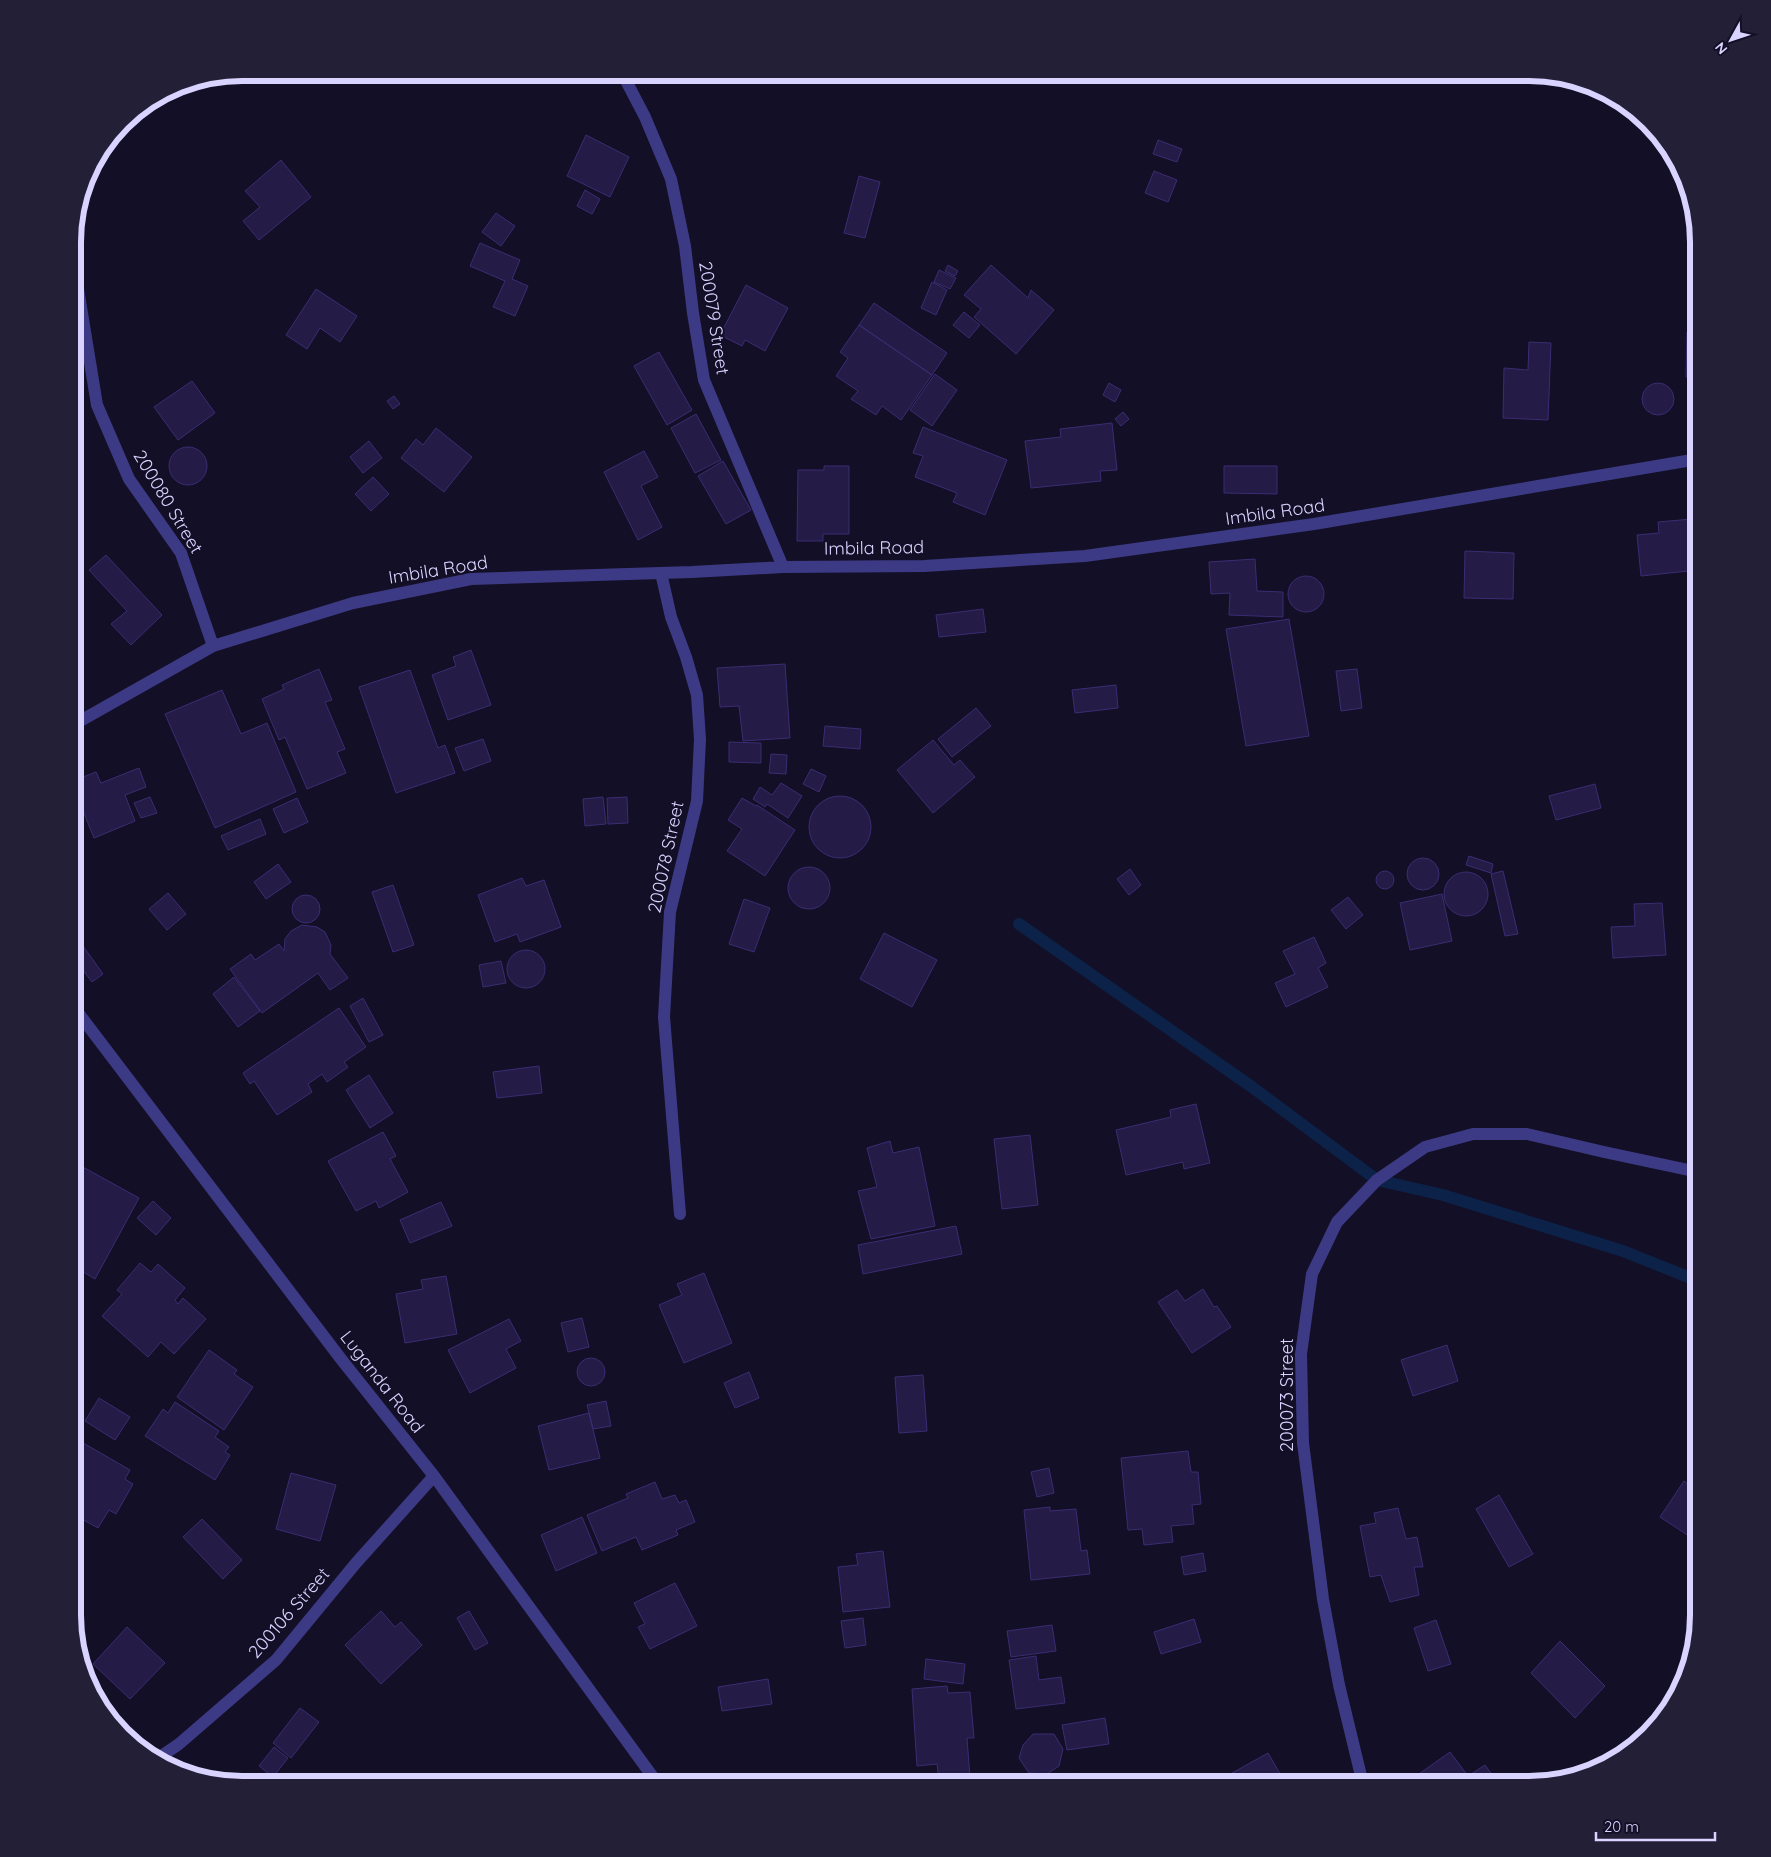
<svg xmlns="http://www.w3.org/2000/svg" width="1771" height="1857" viewBox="0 0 1771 1857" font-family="Quicksand,sans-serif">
<rect width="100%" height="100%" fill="#130f26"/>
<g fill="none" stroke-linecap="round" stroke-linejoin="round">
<path stroke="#0c2248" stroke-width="12" d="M1019 924 1252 1087 1377 1180 1443 1195 1623 1251 1698 1281"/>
</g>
<path fill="#241b47" stroke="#3b2d73" d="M586 135 629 157 610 197 567 176Z
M1158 140 1182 149 1177 162 1153 154Z
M281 160 311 197 259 240 243 221 260 207 245 191Z
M1154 171 1177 180 1168 202 1145 193Z
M859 176 880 182 865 238 844 233Z
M585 190 600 199 592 214 577 206Z
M496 213 515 226 501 246 482 232Z
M480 243 520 260 512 279 528 286 515 316 493 307 505 281 470 266Z
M948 265 958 271 955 276 945 271Z
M991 265 1028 298 1031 290 1054 310 1016 354 974 317 981 309 964 295Z
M939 270 956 278 950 289 934 282Z
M932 282 947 290 936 315 921 308Z
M746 285 788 308 765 351 745 340 742 346 720 335Z
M316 289 357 316 340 342 320 328 307 349 286 335Z
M874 303 947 353 932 375 859 325Z
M964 312 980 325 969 338 953 325Z
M859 325 932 375 901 420 882 406 876 415 851 399 858 391 836 376 848 358 840 352Z
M1687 332H1698V378L1686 377Z
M1529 342 1551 343 1548 420 1503 418 1504 368 1528 370Z
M659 352 692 410 667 425 634 366Z
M935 374 957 390 932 426 910 410Z
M192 381 215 413 178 440 154 407Z
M1109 383 1121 390 1115 402 1103 395Z
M1642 399a16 16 0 1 1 32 0a16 16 0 1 1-32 0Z
M394 396 400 404 393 409 387 401Z
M1123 412 1129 419 1121 426 1115 419Z
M696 414 721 460 695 473 671 428Z
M1112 423 1117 470 1100 471 1101 481 1031 488 1025 441 1061 437 1060 429Z
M923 427 1007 460 985 515 953 502 957 493 915 477 923 456 913 453Z
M436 428 472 457 444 492 401 458 416 439 423 445Z
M369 441 382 458 363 473 350 457Z
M169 466a19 19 0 1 1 38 0a19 19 0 1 1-38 0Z
M644 451 658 477 641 486 662 527 638 540 604 472Z
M723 461 751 510 726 524 698 476Z
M824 466H849V534H823V541H797L798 470H824Z
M1224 466H1277V494L1224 493Z
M373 477 389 494 371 511 355 494Z
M1692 519 1693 529H1698V570L1641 576 1637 535 1659 533 1658 522Z
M1465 551 1514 553 1513 599 1464 598Z
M106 555 162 615 131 645 111 624 127 611 89 570Z
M1255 559 1257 591 1283 592V617L1229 615 1230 593 1211 594 1209 562Z
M1288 594a18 18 0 1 1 36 0a18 18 0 1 1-36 0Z
M983 609 986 632 939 637 936 615Z
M1289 619 1309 736 1246 746 1226 629Z
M471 650 491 705 448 720 432 675 456 666 453 657Z
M785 664 790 738 743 741 739 706 720 707 717 668Z
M319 669 332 700 325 702 345 749 337 752 346 773 307 789 285 737 279 740 262 699 284 689 282 685Z
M1357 669 1362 708 1341 711 1336 671Z
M410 670 438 748 445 745 455 773 396 793 359 687Z
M1116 685 1118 708 1075 713 1072 690Z
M222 690 241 734 267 723 296 792 215 828 165 714Z
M976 708 991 726 952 757 938 739Z
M825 726 861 729 860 749 823 746Z
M483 739 491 761 464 771 455 748Z
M933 740 954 765 960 760 975 777 933 813 897 770Z
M729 742 761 743V763L729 762Z
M771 754 787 755 786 774 769 773Z
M139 768 146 787 125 795 135 821 94 838 73 786V781L96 772 101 783Z
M811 769 826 776 819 792 803 784Z
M781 783 802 796 788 818 767 804 765 807 753 799 760 787 772 795Z
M1595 784 1601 808 1556 820 1549 796Z
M809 827a31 31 0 1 1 62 0a31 31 0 1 1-62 0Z
M150 797 157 813 141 818 134 803Z
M603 797 606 824 585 826 583 799Z
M627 797 628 823 608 824 607 798Z
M297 798 308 822 284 833 273 809Z
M742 798 756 806 757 805 795 830 765 876 727 851 742 829 728 820Z
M260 819 266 834 228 850 221 836Z
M1469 856 1493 864 1491 873 1466 865Z
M1407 874a16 16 0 1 1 32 0a16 16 0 1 1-32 0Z
M278 864 291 882 266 899 254 882Z
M788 888a21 21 0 1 1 42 0a21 21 0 1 1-42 0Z
M1130 869 1141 885 1129 895 1117 879Z
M1503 871 1518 934 1505 936 1491 874Z
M1376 880a9 9 0 1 1 18 0a9 9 0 1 1-18 0Z
M1444 894a22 22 0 1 1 44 0a22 22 0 1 1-44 0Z
M522 878 526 886 544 880 561 927 520 942 517 934 495 942 478 895Z
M393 885 414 945 393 952 372 892Z
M168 893 186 914 167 930 149 909Z
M1442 894 1452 941 1410 950 1400 903Z
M292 909a14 14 0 1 1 28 0a14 14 0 1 1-28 0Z
M1348 897 1363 915 1346 929 1331 910Z
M744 899 770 908 754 952 729 944Z
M1662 903 1666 955 1613 958 1611 927 1635 926 1634 904Z
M302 925 317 927 325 932 331 945 330 954 348 978 330 990 318 973 262 1013 230 969 251 954 255 960 279 944 284 951 285 939 291 931Z
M884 933 937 960 912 1007 860 979Z
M1314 937 1326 963 1318 968 1328 987 1286 1007 1275 983 1295 974 1283 951Z
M83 946 103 974 92 982 73 957V954Z
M507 969a19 19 0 1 1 38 0a19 19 0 1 1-38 0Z
M501 961 506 983 483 987 479 965Z
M234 977 260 1011 238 1027 213 994Z
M363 998 383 1035 369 1042 350 1006Z
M339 1008 366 1047 344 1062 348 1067 327 1082 322 1074 308 1084 312 1092 277 1115 254 1081 250 1084 243 1073Z
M539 1066 542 1093 497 1098 493 1072Z
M369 1075 393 1113 370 1128 346 1090Z
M1196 1104 1210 1163 1184 1169 1183 1162 1126 1175 1116 1130 1171 1117 1170 1110Z
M383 1132 396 1156 390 1159 408 1192 379 1208 376 1201 356 1211 328 1161Z
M1030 1135 1038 1205 1002 1209 994 1139Z
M890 1141 893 1153 919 1147 935 1226 871 1239 858 1191 877 1187 867 1148Z
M81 1166 139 1198 95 1279 73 1266V1181Z
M153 1201 171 1218 156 1235 137 1218Z
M441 1202 452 1226 410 1243 400 1220Z
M956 1226 962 1254 863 1274 858 1245Z
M140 1263 151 1272 158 1264 185 1288 175 1300 178 1304 183 1298 206 1319 174 1354 161 1342 148 1357 102 1316 122 1294 117 1290Z
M704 1273 732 1343 684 1363 659 1305 682 1295 677 1284Z
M446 1276 457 1334 405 1343 396 1294 423 1289 421 1280Z
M1203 1289 1214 1307 1217 1306 1231 1327 1192 1353 1158 1302 1177 1290 1185 1301Z
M582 1318 589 1347 568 1352 561 1323Z
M509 1319 521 1341 506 1349 516 1368 470 1393 448 1350Z
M1447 1345 1458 1381 1413 1396 1401 1360Z
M209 1350 237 1370 234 1374 253 1387 224 1430 177 1397Z
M577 1372a14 14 0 1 1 28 0a14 14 0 1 1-28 0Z
M749 1372 759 1398 735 1408 724 1383Z
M923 1375 927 1431 899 1433 895 1377Z
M99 1398 130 1417 115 1440 85 1421Z
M606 1401 611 1426 593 1429 587 1405Z
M175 1402 219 1431 215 1437 229 1447 225 1452 230 1455 215 1480 145 1436 163 1409 168 1413Z
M589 1413 600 1458 549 1470 538 1426Z
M78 1440 130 1470 125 1479 133 1484 116 1514 109 1510 98 1528 73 1514V1449Z
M1188 1451 1191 1472H1198L1201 1504 1192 1505 1194 1524 1171 1526 1173 1542 1144 1545 1142 1529 1128 1530 1121 1458Z
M1049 1468 1054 1493 1037 1497 1031 1472Z
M291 1473 336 1485 320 1541 276 1529Z
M1684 1481 1698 1491V1542L1660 1517Z
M655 1482 662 1499 675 1495 679 1503 686 1500 695 1522 676 1530 678 1535 642 1550 636 1537 602 1551 587 1515 628 1498 626 1494Z
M1499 1495 1533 1554 1509 1567 1476 1509Z
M1050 1507V1511L1076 1509 1081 1551 1087 1550 1090 1574 1031 1580 1024 1510Z
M1398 1508 1406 1539 1417 1537 1423 1567H1414L1419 1595 1390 1602 1381 1575 1370 1577 1360 1526 1376 1523 1374 1513Z
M582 1517 597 1553 556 1571 541 1535Z
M202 1519 242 1560 223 1579 183 1537Z
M883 1551 890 1607 843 1612 838 1567 858 1565 856 1554Z
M1203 1553 1206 1571 1184 1575 1181 1557Z
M675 1583 697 1626 650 1649 638 1627 645 1624 634 1603Z
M381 1611 395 1627 401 1622 422 1645 381 1684 345 1645Z
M469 1611 488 1643 475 1650 457 1618Z
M863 1618 866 1645 845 1648 841 1621Z
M1194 1619 1201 1642 1161 1654 1154 1632Z
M1436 1620 1451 1664 1428 1671 1414 1628Z
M1052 1625 1056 1651 1011 1657 1007 1631Z
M127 1627 165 1663 130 1699 93 1664Z
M1560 1641 1605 1686 1575 1718 1531 1673Z
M1036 1656 1039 1680 1061 1677 1065 1703 1016 1709 1009 1660Z
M926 1659 965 1664 963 1684 924 1679Z
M768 1679 772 1704 722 1711 718 1687Z
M947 1686 948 1693 970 1692 974 1738H967L970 1778 939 1780 937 1764 917 1766 912 1689Z
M300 1708 319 1722 291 1758 273 1743Z
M1105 1718 1109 1744 1067 1750 1062 1725Z
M1033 1734H1054L1063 1749 1059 1766 1047 1774 1029 1773 1019 1758 1023 1745Z
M274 1747 288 1758 273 1777 259 1766Z
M1450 1752 1468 1776 1485 1765 1499 1784H1412L1409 1781Z
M1268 1753 1286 1784H1229L1225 1777Z
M1603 1764 1584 1775 1565 1779 1563 1774 1586 1765 1588 1770Z
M1079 1773 1084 1784H1057Z"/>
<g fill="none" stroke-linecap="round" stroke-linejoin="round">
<path stroke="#3d3a85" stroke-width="12" d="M622 73 645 117 671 179 685 246 693 313 704 380 783 567
M73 258 97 405 129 479 181 553 213 646
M661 573 671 617 686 657 697 695 700 739 697 801 670 912 664 1017 680 1214
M73 725 213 646 353 603 471 579 692 572 783 567 924 566 1085 556 1314 524 1698 459
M73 1006 341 1359 434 1476 658 1784
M157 1759 179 1744 276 1660 356 1563 434 1476
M1363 1784 1339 1685 1323 1599 1303 1443 1301 1354 1312 1274 1337 1222 1377 1180 1425 1147 1473 1134H1527L1604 1152 1698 1172"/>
</g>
<g text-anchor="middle" stroke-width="4" stroke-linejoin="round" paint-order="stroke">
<g font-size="18" fill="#d9d4ff" stroke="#130f26">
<text transform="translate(714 318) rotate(81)" y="6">200079 Street</text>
<text transform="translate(168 502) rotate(59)" y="6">200080 Street</text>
<text transform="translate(1275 512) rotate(-8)" y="6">Imbila Road</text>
<text transform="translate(874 548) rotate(-1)" y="6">Imbila Road</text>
<text transform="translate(438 570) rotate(-9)" y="6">Imbila Road</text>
<text transform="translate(666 857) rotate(-78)" y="6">200078 Street</text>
<text transform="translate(382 1382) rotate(52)" y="6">Luganda Road</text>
<text transform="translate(1287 1395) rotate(-90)" y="6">200073 Street</text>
<text transform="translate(289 1613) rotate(-49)" y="6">200106 Street</text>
</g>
</g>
<path d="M0 0H1771V1857H0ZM242 81H1529A161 161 0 0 1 1690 242V1615A161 161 0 0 1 1529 1776H242A161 161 0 0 1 81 1615V242A161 161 0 0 1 242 81Z" fill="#231f37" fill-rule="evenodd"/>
<path fill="none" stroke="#d9d4ff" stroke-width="6" d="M242 81H1529A161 161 0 0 1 1690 242V1615A161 161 0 0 1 1529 1776H242A161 161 0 0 1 81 1615V242A161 161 0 0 1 242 81Z"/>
<g transform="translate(1731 40) rotate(230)" stroke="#130f26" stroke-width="4" paint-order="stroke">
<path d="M0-4L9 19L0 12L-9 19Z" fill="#d9d4ff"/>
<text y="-8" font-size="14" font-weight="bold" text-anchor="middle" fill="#d9d4ff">N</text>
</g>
<path d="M1596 1832v8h119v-8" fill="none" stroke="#d9d4ff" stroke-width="2.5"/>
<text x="1604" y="1832" font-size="15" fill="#d9d4ff" stroke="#130f26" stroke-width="4" paint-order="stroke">20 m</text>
</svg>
